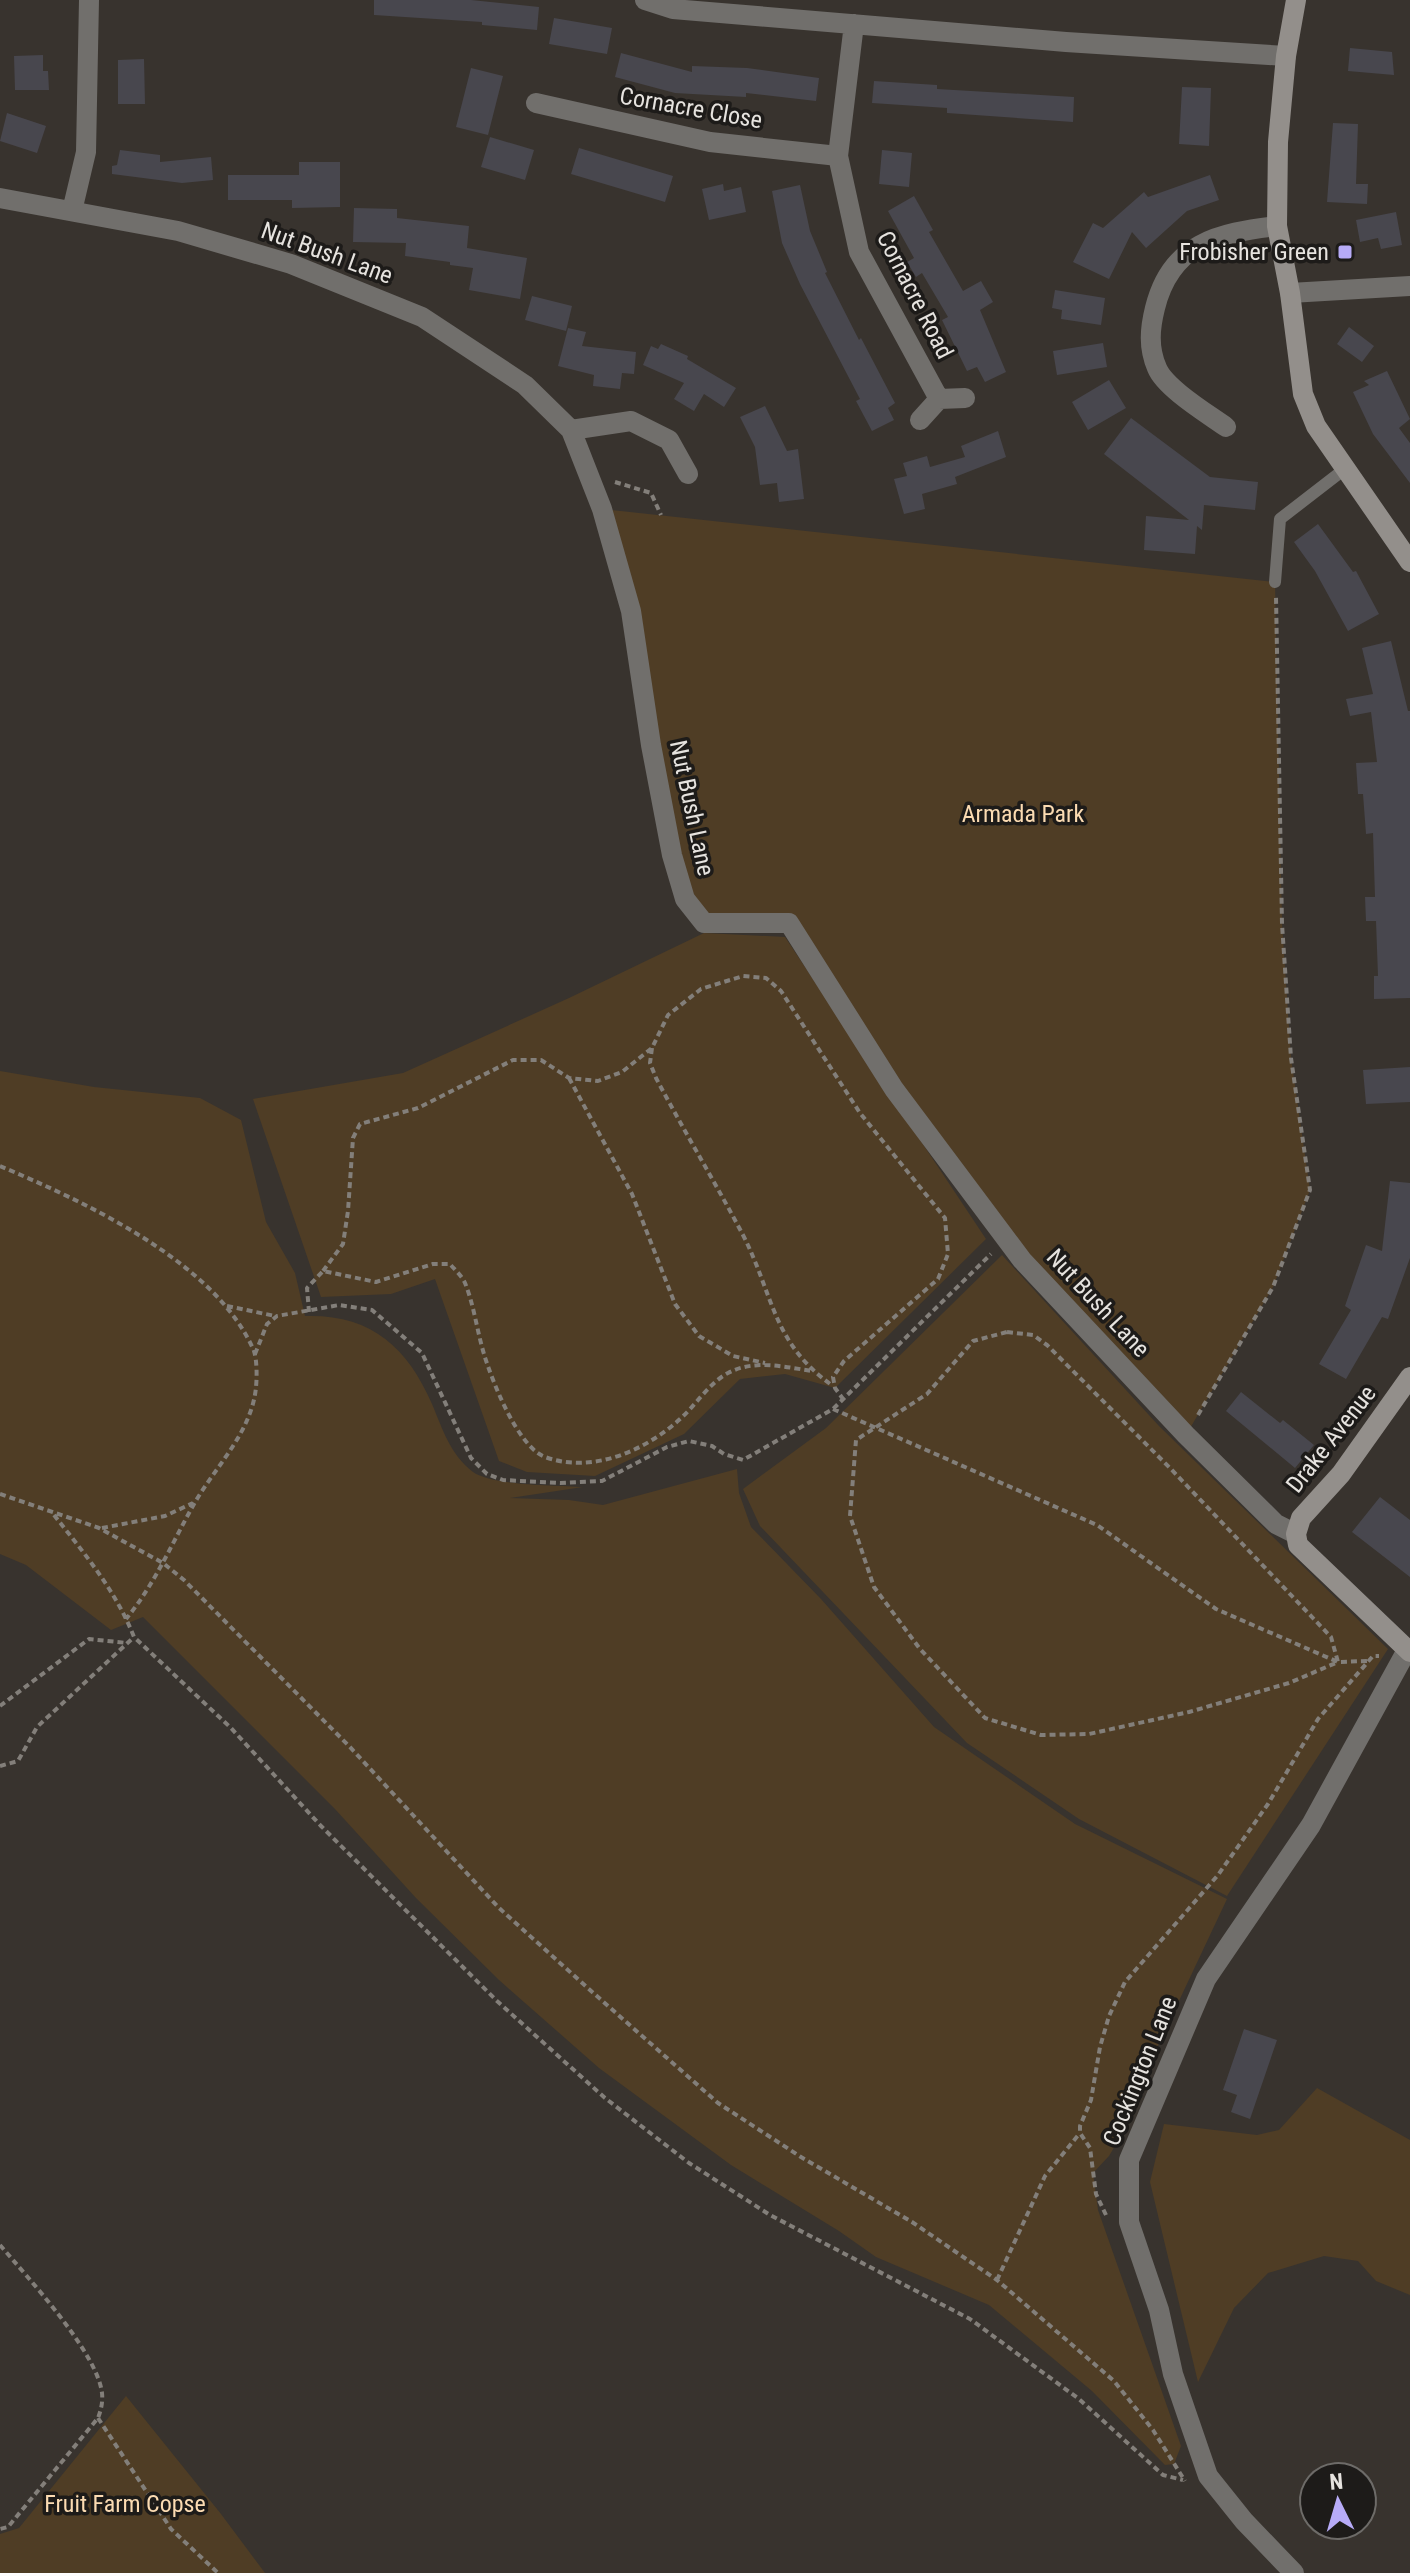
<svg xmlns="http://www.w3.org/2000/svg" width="1410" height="2573" viewBox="0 0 1410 2573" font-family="'Roboto Condensed',sans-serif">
<rect width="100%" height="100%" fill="#38332e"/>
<path fill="#4f3d25" d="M602 509 1275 582 1282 924 1291 1058 1310 1190 1273 1287 1186 1435 1022 1260 789 924 704 923 685 899Z
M704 933 785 937 986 1239 835 1388 785 1374 740 1379 684 1434 595 1476 527 1472 499 1461 435 1279 391 1294 321 1297 253 1099 403 1073 569 998Z
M0 1071 94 1087 200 1098 241 1120 266 1222 295 1273 305 1316C370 1314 407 1346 432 1404 443 1430 450 1454 473 1472 493 1486 557 1485 583 1487L510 1498 569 1500 603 1505 737 1469 739 1493 751 1527 821 1599 934 1727 1075 1824 1227 1899 1144 2075 1128 2124 1109 2156 1093 2173 1098 2210 1181 2446 1174 2464 1165 2465 1092 2391 989 2305 876 2257 839 2231 731 2165 599 2068 499 1980 416 1898 335 1809 143 1617 111 1630 26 1565 0 1554Z
M1002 1255 1159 1426 1388 1649 1227 1896 1079 1819 967 1743 760 1526 743 1489 826 1428Z
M1317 2088 1410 2140V2295L1376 2281 1358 2261 1324 2256 1268 2273 1234 2308 1198 2382 1150 2182 1164 2124 1257 2135 1279 2130Z
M126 2396 221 2514 265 2573H0V2534L19 2528Z"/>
<path fill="#48474e" d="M374 0H471L539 7 537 30 482 25V22L374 15Z
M554 18 612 28 607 54 549 44Z
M1350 48 1392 52 1394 75 1348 71Z
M621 53 692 72V66L747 68 819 78 816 101 746 93V97L675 93 615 77Z
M43 55V71H48L49 90H15L14 56Z
M144 59 145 104H118V60Z
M471 68 503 76 488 135 456 127Z
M874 81 937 85V89L1074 97 1073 122 947 113V108L872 103Z
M1182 87 1211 88 1209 146 1179 144Z
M7 113 46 126 37 153 0 141Z
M1333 123 1358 124 1356 184H1368L1367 204 1327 202Z
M490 137 534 150 525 180 481 167Z
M579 148 673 176 665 202 571 174Z
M120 150 160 155V162L211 157 213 180 182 183 112 174V166L117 165Z
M882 150 912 153 909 187 879 184Z
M299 162H340V207L292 208V200H228V175H299Z
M1210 175 1219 200 1187 211 1146 248 1132 232 1109 279 1073 262 1093 223 1103 228 1144 192 1148 197Z
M723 184 724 191 741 187 746 212 709 220 702 189Z
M800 185 810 231 827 272 825 273 859 340 861 338 895 403 888 408 894 420 872 431 856 401 860 399 800 284 782 243 772 191Z
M914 196 933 230 929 232 963 291 981 281 993 302 980 310 1006 372 985 382 977 367 967 371 942 320 948 317 922 273 916 277 907 262 914 258 888 211Z
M354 208 397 209V218L469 226 467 248 527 258 520 299 469 290 473 268 450 265V262L405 256 406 243 353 242Z
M1396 212 1402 245 1381 249 1378 238 1360 242 1356 220Z
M1055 290 1105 298 1101 325 1061 319 1062 310 1052 308Z
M532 296 572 306 566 331 525 320Z
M1349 327 1374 346 1362 362 1337 344Z
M568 328 586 332 582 346 636 352 634 374 622 373 620 389 593 386 594 375 558 366Z
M1103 343 1107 367 1057 375 1053 351Z
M661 344 688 356 687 359 736 388 724 407 704 394 694 411 674 399 684 383 643 365 651 346 658 349Z
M1387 371 1410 419 1399 428 1410 443V483L1373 434 1353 392 1369 385 1364 381Z
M1109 380 1126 408 1088 430 1072 402Z
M765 406 787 451 798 449 804 499 779 502 777 483 760 485 755 447 740 417Z
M1131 418 1210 477 1258 482 1255 510 1204 505 1202 530 1197 526 1195 554 1144 550 1146 516 1189 520 1104 454Z
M998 431 1006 457 955 477 957 484 922 494 925 509 904 514 894 479 907 476 903 463 927 456 930 467 965 457 961 446Z
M1318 524 1353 572 1356 571 1379 614 1348 631 1315 571 1294 542Z
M1391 641 1408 711H1410V998L1374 999V976H1378L1376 921H1366L1365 897H1375L1373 833 1366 834 1363 794H1358L1356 763 1377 762 1371 712 1350 716 1346 699 1373 694 1362 648Z
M1410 1067V1102L1366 1104 1363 1070Z
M1390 1181 1410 1183V1258L1388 1319 1382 1317 1346 1379 1319 1364 1351 1310 1345 1306 1366 1245 1382 1251Z
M1241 1392 1280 1423 1283 1420 1314 1445 1295 1468 1226 1411Z
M1380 1497 1410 1520V1577L1352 1532Z
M1244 2029 1277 2040 1250 2119 1231 2112 1237 2095 1223 2090Z"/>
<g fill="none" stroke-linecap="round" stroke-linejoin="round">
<path stroke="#837f7a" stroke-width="4" stroke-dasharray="6 4" stroke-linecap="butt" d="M615 482 651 493 661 515
M652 1048 650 1063 656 1078C684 1131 715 1182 743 1235 774 1296 772 1343 833 1386
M569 1078 632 1194 675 1304 699 1336 733 1356 765 1363
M0 1166C85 1202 216 1262 254 1351 257 1360 257 1377 256 1387 252 1432 215 1467 194 1504 172 1543 155 1584 126 1619
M323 1271 343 1244 348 1211 353 1138 360 1124 418 1108 513 1060H541L569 1078 598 1081 622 1072 652 1048 668 1015 701 989 743 976 766 978 781 991 860 1113 945 1218 948 1254 938 1279 844 1361 833 1377 835 1388 843 1399
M227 1306 275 1316
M309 1312 307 1288 323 1271 376 1282 433 1264H450C455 1270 462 1276 465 1283 474 1305 477 1331 484 1354 492 1381 518 1447 545 1457 592 1474 645 1451 680 1419 696 1405 709 1383 728 1373 754 1359 785 1367 812 1371
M1007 1332 1033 1335 1047 1345 1170 1468 1331 1637 1338 1662 1289 1683 1189 1712 1089 1734 1041 1735 985 1718 920 1649 874 1587 850 1516 856 1440 927 1394 973 1341Z
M255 1354 267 1324 277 1316 339 1305 372 1310 422 1353 471 1458 487 1474 503 1480 560 1483 602 1481 667 1447 689 1441 712 1446 724 1454 743 1460 833 1409 991 1254
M833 1409 1097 1525 1216 1609 1338 1662 1368 1661
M1198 1415 1273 1287 1310 1190 1291 1058 1282 924 1276 597
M0 1494 99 1528 163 1563 184 1580 349 1746 499 1908 590 1990 718 2103 801 2157 912 2222 997 2280 1114 2381 1153 2430 1185 2481
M54 1515C84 1553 116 1591 134 1637L231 1728 321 1826 497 2001 605 2098 689 2163 770 2215 970 2319 1079 2399 1163 2475 1183 2480
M102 1528 165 1516 193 1503
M0 1706 89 1639 127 1643
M0 1766 18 1761 37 1727 134 1637
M1106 2215 1096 2194 1090 2148 1080 2133V2126L1091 2100 1100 2047 1109 2016 1125 1982 1218 1875 1268 1804 1318 1719 1373 1656H1379
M0 2245C28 2278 97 2352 102 2393 103 2402 101 2410 98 2418L8 2527 0 2529
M997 2280 1045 2176 1080 2133
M98 2418 171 2529 218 2573"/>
<path stroke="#716f6c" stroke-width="12" d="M1275 582 1280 519 1346 468"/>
<path stroke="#716f6c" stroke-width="20" d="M645 0 673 9 1066 42 1286 56
M854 24 838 156 859 252 939 399 965 398
M536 103 710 142 838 156
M0 198 178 231 291 264 422 317 525 385 571 430 602 509 631 611 651 745 672 855 685 899 704 923H789L894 1089 1022 1260 1186 1435 1276 1524 1296 1534
M72 211 86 152 89 0
M1290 293 1410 286
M920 420 939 399
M1226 427C1208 414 1165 388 1157 368 1148 347 1150 328 1155 308 1171 243 1218 233 1277 226
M571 430 631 421 669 440 688 474
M1294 2573 1244 2521 1208 2476 1173 2374 1159 2310 1129 2222V2160L1206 1979 1311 1825 1407 1650"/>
<path stroke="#938f8b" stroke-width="20" d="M1296 0 1286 56 1278 142 1277 226 1290 293 1303 394 1316 426 1410 562
M1410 1377 1341 1474 1301 1518 1296 1534 1298 1545 1410 1652"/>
</g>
<rect fill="#b7abf7" stroke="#1d1b19" stroke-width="3" x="1337" y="244" width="16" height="16" rx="4"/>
<g text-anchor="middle" stroke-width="7" stroke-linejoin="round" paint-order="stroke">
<g font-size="24" fill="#e6e3df" stroke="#1d1b19">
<text transform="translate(691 108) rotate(10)" y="8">Cornacre Close</text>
<text transform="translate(327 253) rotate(20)" y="8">Nut Bush Lane</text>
<text transform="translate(915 295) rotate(63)" y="8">Cornacre Road</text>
<text transform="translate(692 808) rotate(78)" y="8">Nut Bush Lane</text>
<text transform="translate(1098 1303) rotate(47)" y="8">Nut Bush Lane</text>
<text transform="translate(1331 1439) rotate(-52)" y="8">Drake Avenue</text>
<text transform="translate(1140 2071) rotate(-68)" y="8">Cockington Lane</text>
</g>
<g font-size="24" fill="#e6e3df" stroke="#1d1b19" text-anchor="end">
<text x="1329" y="260">Frobisher Green</text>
</g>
<g font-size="24" fill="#fbdbb2" stroke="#1d1b19">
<text x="1023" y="822">Armada Park</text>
<text x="125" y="2512">Fruit Farm Copse</text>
</g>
</g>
<g transform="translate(1338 2501) rotate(355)"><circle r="38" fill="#1d1b19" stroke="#6d6b68" stroke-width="2"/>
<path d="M0-6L14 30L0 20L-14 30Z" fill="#b7abf7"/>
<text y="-12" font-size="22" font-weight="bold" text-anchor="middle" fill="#e6e3df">N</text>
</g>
</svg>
